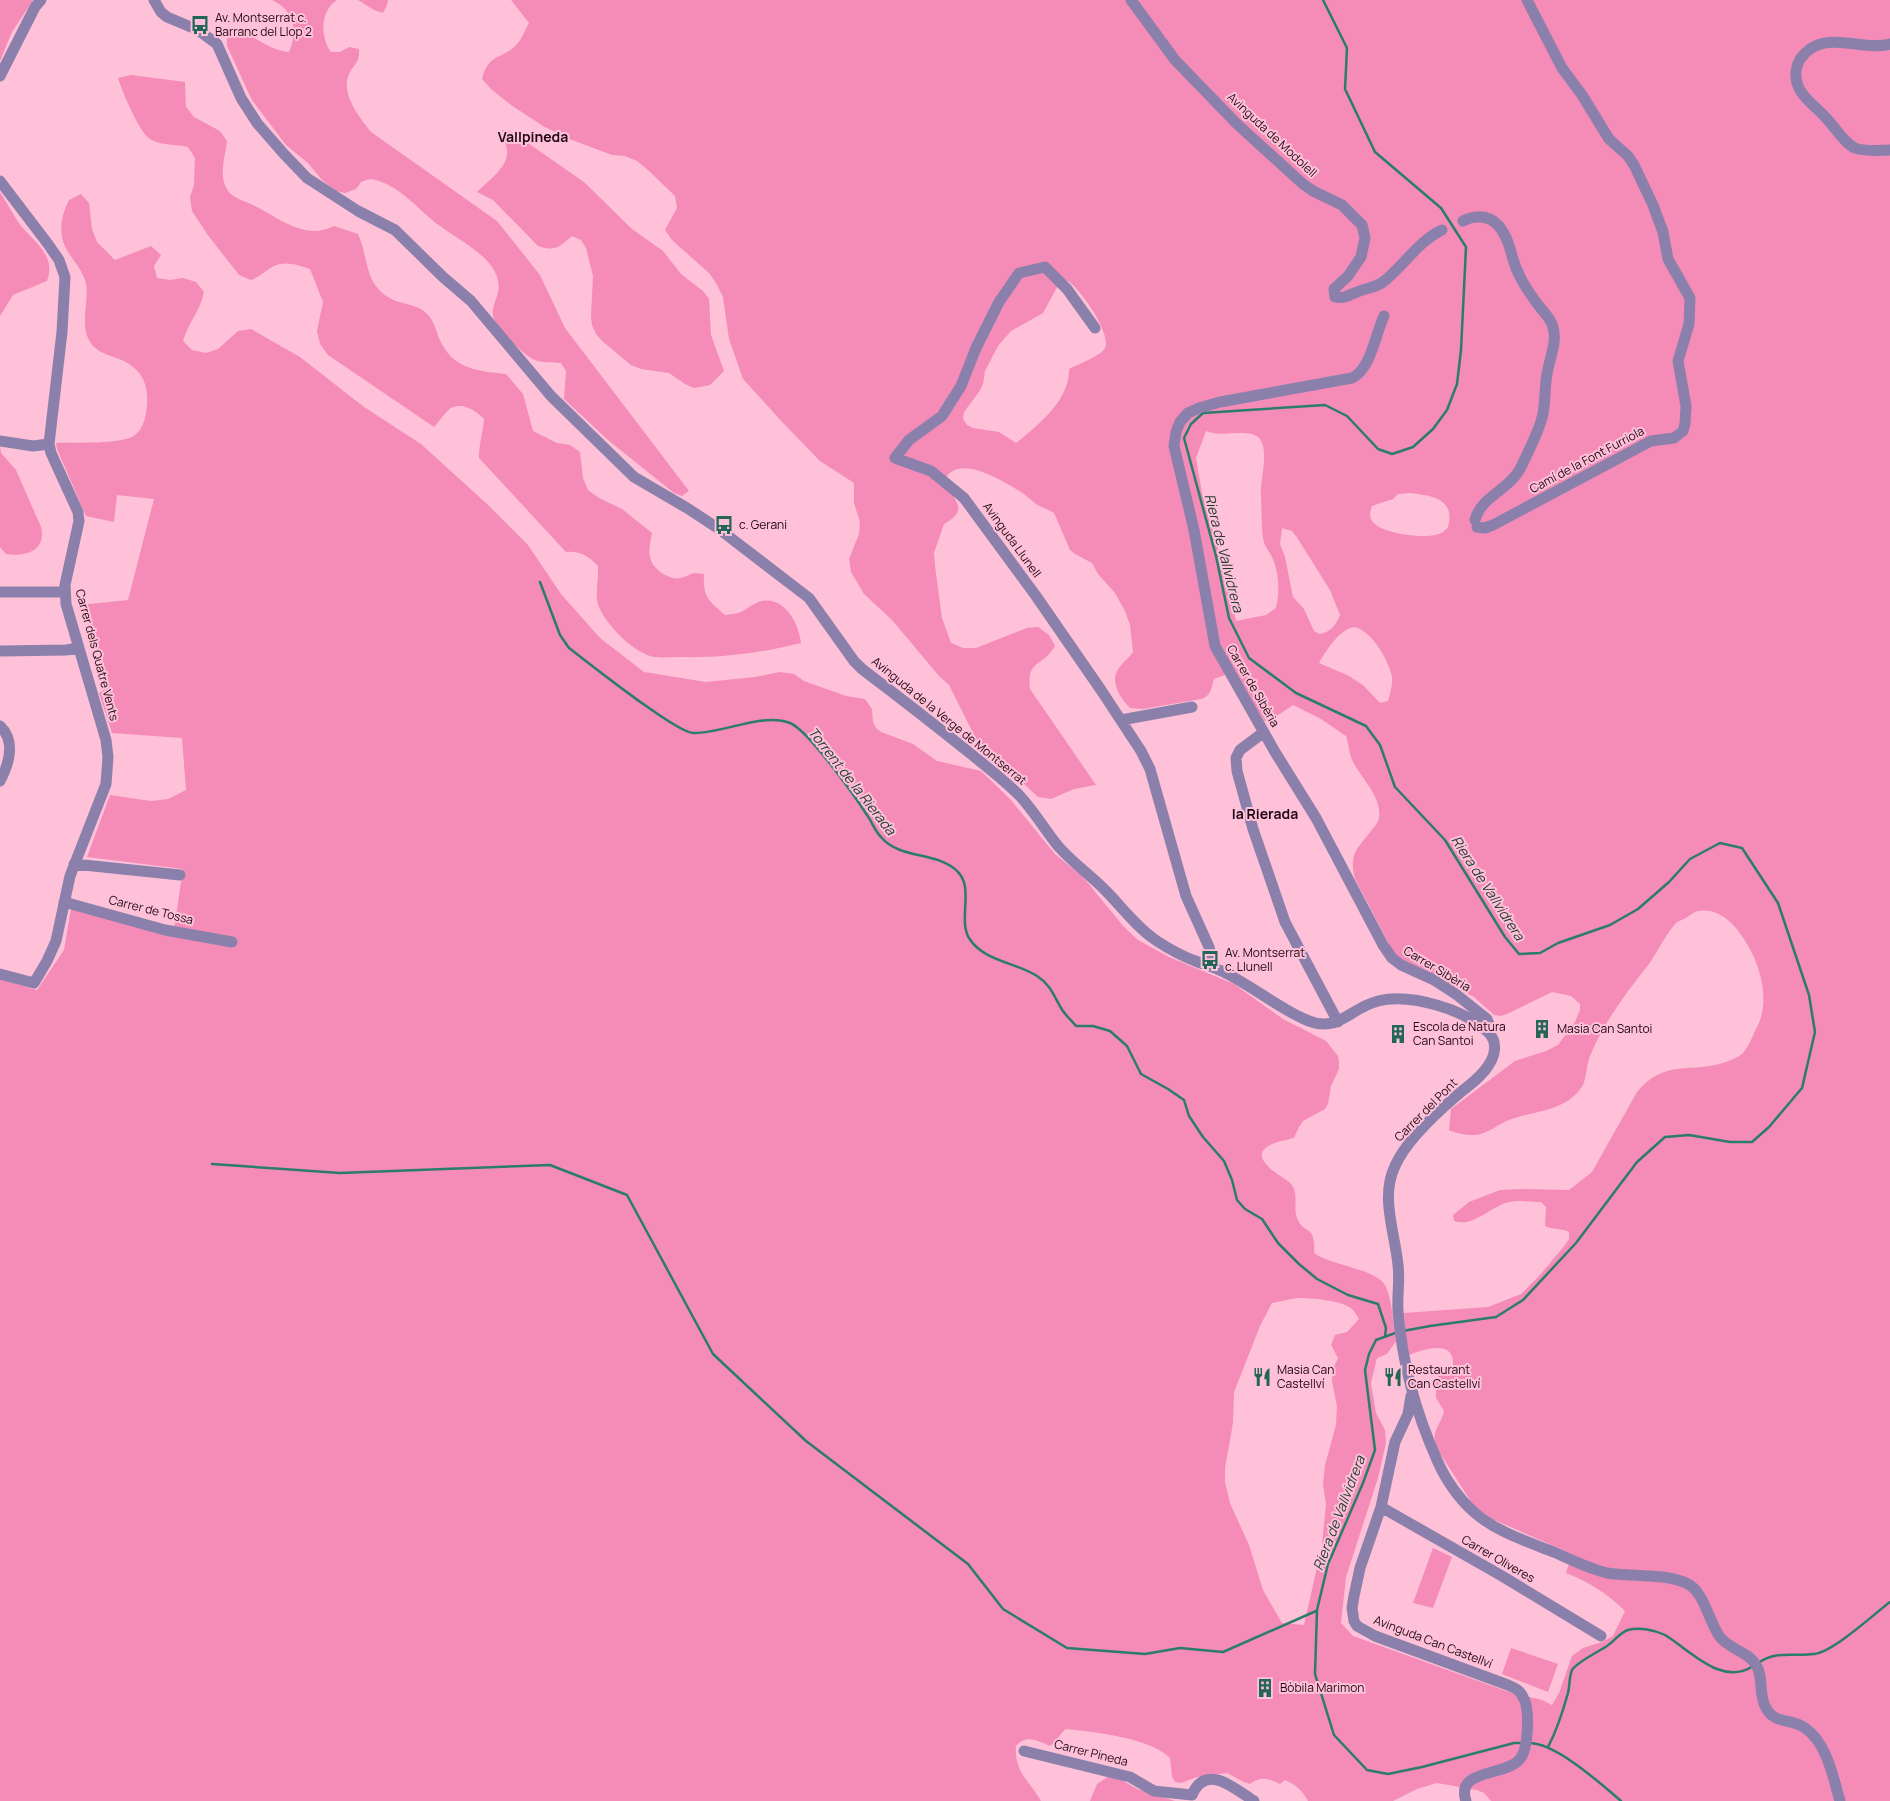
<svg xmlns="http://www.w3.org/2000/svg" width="1890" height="1801" viewBox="0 0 1890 1801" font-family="Manrope,sans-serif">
<rect width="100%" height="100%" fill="#fec1d8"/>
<path fill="#f48cb7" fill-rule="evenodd" d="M0 0H33L12 32 0 61Z
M272 0H337C320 11 320 37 331 52H340L349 47 359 49C360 63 354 63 349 74 340 94 360 118 371 132L497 221 540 275 565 328 689 491 682 496 674 493 608 440 564 399 566 371 561 363C553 362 542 363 535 360 525 357 495 326 493 316 491 301 505 292 495 272 484 250 449 235 431 219 415 205 400 188 379 181 372 178 367 179 361 182L356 189 345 193 336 191 322 180 308 163 286 145 252 100 227 46V36L234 29C254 34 268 51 289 52 298 30 295 11 272 0Z
M358 0H388L387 5 383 13 374 10Z
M511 0H1890V1801H1491L1484 1793 1477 1790 1437 1783 1417 1789 1393 1801H1308C1303 1791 1295 1784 1285 1780L1280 1784C1269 1779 1261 1775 1250 1784L1244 1782 1227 1773 1197 1777 1181 1783 1175 1782 1172 1777 1170 1758C1151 1738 1094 1732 1066 1729 1059 1734 1057 1742 1050 1746 1037 1741 1027 1734 1016 1746 1014 1772 1029 1780 1041 1801H0V979L37 990 64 950 71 909 173 936 183 869 87 857 110 795 151 801 168 799 186 790 182 738 112 733 99 693 109 687 95 641 80 605 128 600 154 499 117 495 114 522 86 516 57 449 56 443C73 442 123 445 135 435 144 428 146 416 147 404 148 390 145 376 133 367 120 355 97 357 89 340 80 324 89 301 86 284 82 265 65 255 62 237 60 224 63 212 69 200L81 194 89 203 92 229 97 242 115 260 151 246 161 255 154 266 157 278 170 280 183 278 196 282 204 292C200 312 189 321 183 341L192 350 206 353 218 349 238 331 251 329 300 357 364 407 421 444 487 504 528 545 561 594 600 638 644 672 706 682 755 677 780 672 794 674 804 681 846 696 865 699 872 709 873 722 876 728 881 732 913 744 937 761 981 771 1010 799 1055 854 1083 877 1124 927 1138 940 1169 957 1234 984 1283 1019 1326 1041 1338 1056 1339 1063V1069L1331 1086 1328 1104 1325 1109 1303 1121 1299 1127 1294 1138C1282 1141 1249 1146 1267 1165 1273 1173 1284 1177 1291 1184 1299 1193 1293 1207 1297 1218 1303 1235 1316 1223 1314 1253 1332 1266 1379 1269 1386 1287 1393 1304 1393 1324 1396 1341L1387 1354 1377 1358 1371 1383 1376 1413 1385 1430 1386 1443 1378 1478 1346 1577 1341 1623 1353 1636 1509 1692 1542 1700 1552 1705 1559 1693 1572 1656 1583 1648 1602 1642 1613 1636 1625 1611C1607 1593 1589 1582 1566 1573L1572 1554 1490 1518 1475 1506 1470 1500 1436 1447C1431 1429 1441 1426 1444 1411L1436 1398V1378L1453 1365C1455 1338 1421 1350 1407 1356L1404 1313 1488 1307 1521 1294 1540 1275 1565 1245 1569 1239V1232C1562 1228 1553 1230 1545 1226L1546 1207 1541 1202C1531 1202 1519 1200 1509 1202 1491 1206 1473 1228 1454 1221L1453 1215 1469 1202 1500 1190 1521 1189 1569 1190 1592 1172 1637 1092C1665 1058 1691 1074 1726 1062 1732 1059 1738 1058 1743 1053 1750 1045 1754 1032 1759 1023 1768 1001 1762 974 1752 953 1742 934 1725 907 1699 911 1695 911 1690 915 1686 918 1683 919 1679 921 1676 923 1667 932 1657 953 1649 964 1626 993 1604 1022 1590 1056 1585 1068 1588 1082 1578 1092 1560 1112 1533 1111 1509 1120 1498 1124 1488 1134 1475 1135 1466 1135 1457 1134 1449 1130L1451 1109 1515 1061 1546 1051 1558 1045 1575 1022 1580 1010V1004L1571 996 1552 992 1507 1014 1501 1016 1494 1015 1474 997 1396 957 1355 879C1349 854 1356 850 1371 831 1374 827 1378 823 1379 818 1382 797 1362 779 1353 762 1349 754 1349 745 1346 736L1321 719 1293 705 1271 720 1264 721 1233 672 1214 679C1211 689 1211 696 1201 699L1143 709 1130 708C1120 698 1109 681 1119 668 1123 662 1129 658 1133 652L1130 625 1125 611 1115 593 1098 574 1092 563 1075 554 1070 550 1054 513C1048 509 1042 508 1036 504 1032 501 1028 497 1024 494 1007 483 957 451 945 480 953 502 971 509 944 524L934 553 935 566 942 618 951 643 963 648H976L1027 628 1038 627 1049 635 1055 646C1052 650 1049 655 1045 658 1031 668 1028 670 1030 689L1096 785 1074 789 1051 799 1038 797 977 741 949 685 939 676 892 620 864 594 851 572 849 559 859 534 860 522 854 503V483L820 461 784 424 743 379 729 339 723 297 717 285 710 274 672 240 665 230 677 208 675 196 648 170 637 161 625 156 612 155 567 138 543 126 511 105 491 89 482 79C489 52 503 60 517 44 522 39 525 30 529 23ZM1066 280C1079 286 1112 334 1105 348 1102 355 1077 365 1069 369 1070 400 1037 426 1016 443L999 432 973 428 967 425 963 419 964 412 979 392 983 384 985 371 998 346 1011 331 1043 313 1060 282ZM1206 431C1222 438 1246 428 1258 437 1271 449 1259 481 1261 497 1262 510 1261 525 1263 538 1264 545 1268 550 1271 555 1279 570 1280 592 1276 608L1266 615 1236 621 1227 580 1202 493 1196 458ZM1409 493C1430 495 1456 498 1448 527 1445 531 1441 534 1435 535 1421 538 1381 534 1372 521 1369 515 1370 511 1372 506L1393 499 1398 494ZM1282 528 1292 531 1296 536 1330 590 1340 615C1336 625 1330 633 1319 634L1314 631 1304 609 1293 597 1285 557 1280 544ZM1355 627C1372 631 1389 661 1392 677 1393 684 1390 694 1388 701L1380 703 1363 685 1347 675 1319 663C1326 651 1340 628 1355 627ZM1297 1298C1310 1298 1342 1300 1352 1309 1355 1312 1357 1316 1359 1319L1347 1332 1335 1335 1331 1345 1338 1358 1333 1369 1332 1381 1337 1406 1336 1425 1325 1465 1323 1485 1326 1504 1322 1545 1304 1625 1282 1623 1263 1590 1249 1545 1230 1503 1225 1482V1468L1233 1423 1234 1392 1260 1326 1272 1303Z
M131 75 185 82 186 107 194 117 220 131 227 141C225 158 218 176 228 191 234 199 246 201 255 206 279 218 305 241 334 226L358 234C370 261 363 287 396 301 407 305 419 305 427 314 433 319 436 330 439 338 452 369 476 371 506 374L523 394 533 431 557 443 570 445 580 452 583 478 588 490 599 498 622 509 652 533C651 540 648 550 650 557 652 569 670 581 681 578 693 575 688 572 704 574 703 598 708 600 725 615 731 614 736 614 741 612 747 609 755 602 762 601 786 597 799 625 801 643 760 653 723 658 681 657 672 657 663 658 654 657 634 653 607 626 599 607 594 595 599 579 598 566 588 556 581 551 566 552L479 458C479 444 483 432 484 419 476 411 464 402 451 408 445 412 439 422 434 427L328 355 320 344 317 331 323 302 310 269C298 265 284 260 272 267 264 272 259 277 251 280L239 275 207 234 192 211 190 197 194 185 195 158 188 147C177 144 160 146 150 139 139 132 122 91 118 78Z
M502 130 512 132 584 182 632 229 663 251 681 274 703 291 709 299 711 335 724 371 710 385 694 388 685 384 669 373 641 369 631 365 602 341 596 334 592 325 591 316 593 276 586 248 581 240 572 236C559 247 555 252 538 246L493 200 477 192C488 181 509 167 507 150 506 143 503 137 502 130Z
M0 192C6 202 12 212 18 222 32 241 57 254 47 281L13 295 0 316Z
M0 446 1 453 16 470 41 527C47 551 25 557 6 554L0 547Z
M1433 1548 1452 1557 1433 1608 1413 1603Z
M1511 1648 1558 1664 1548 1692 1502 1674Z
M1108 1777 1120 1779 1137 1789 1175 1801H1090L1097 1784Z"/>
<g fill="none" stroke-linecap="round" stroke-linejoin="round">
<path stroke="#2c7c6d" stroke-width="2.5" d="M1323 0 1347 48 1345 89 1375 152 1441 208 1466 247 1461 350 1457 384 1447 410 1433 429 1413 447 1392 454 1378 449 1347 416 1325 405 1203 413 1191 424 1184 438 1216 556 1229 618 1249 658 1296 693 1366 726 1380 745 1395 787 1445 840 1505 937 1519 954 1540 953 1558 943 1610 925 1638 909 1669 882 1690 859 1720 843 1742 848 1778 903 1809 995 1815 1032 1802 1088 1769 1127 1752 1142H1730L1689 1135 1665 1137 1637 1162 1576 1243 1523 1300 1496 1317 1430 1326 1403 1331
M540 582 560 635 569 648C589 663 675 732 693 733 722 734 763 712 790 723 809 731 854 795 867 815 872 822 875 831 881 837 900 860 938 851 958 872 974 888 958 920 969 938 983 961 1015 962 1037 976 1050 984 1054 996 1061 1008 1065 1015 1071 1020 1076 1026H1093L1110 1031 1127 1046 1141 1074 1168 1089 1184 1100 1189 1116 1203 1137 1224 1161 1232 1180 1237 1200 1245 1209 1262 1219 1278 1243 1299 1264 1317 1279 1348 1295 1378 1304 1386 1328 1385 1336
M212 1164 340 1173 550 1165 627 1195 713 1354 806 1441 968 1564 1003 1609 1067 1648 1145 1654 1180 1648 1223 1652 1316 1611
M1398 1332 1376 1340 1369 1354 1365 1370 1375 1450 1363 1483 1328 1564 1317 1610 1315 1674 1334 1735 1367 1770 1388 1774 1422 1767 1514 1743H1522
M1758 1663C1778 1650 1792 1657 1814 1654 1833 1652 1873 1615 1890 1602
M1530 1743C1557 1744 1600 1783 1621 1801
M1548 1747C1557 1730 1563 1711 1568 1693 1570 1685 1569 1677 1572 1670 1577 1662 1598 1652 1607 1646 1614 1642 1620 1632 1628 1630 1639 1627 1655 1630 1665 1635 1690 1650 1722 1687 1753 1666"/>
<path stroke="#8a80ab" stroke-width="11" d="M154 0 161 12 167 17 198 30 217 44 241 98 257 123 284 154 307 178 358 211 395 230 443 277 471 301 551 396 634 477 687 508 719 529 809 598 854 661 862 669C899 697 935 725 971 754 987 767 1004 780 1019 795 1034 811 1045 830 1058 846 1072 862 1090 875 1105 890 1122 907 1137 928 1157 941 1169 949 1184 957 1198 962 1200 963 1213 967 1215 968 1246 981 1272 1004 1302 1018 1338 1036 1347 1009 1378 1001 1410 993 1465 1009 1489 1033 1498 1043 1495 1056 1488 1066 1480 1079 1466 1087 1455 1097 1434 1115 1406 1141 1395 1166 1380 1197 1395 1233 1398 1265 1400 1280 1397 1295 1398 1311 1402 1363 1416 1413 1437 1460 1445 1479 1459 1499 1474 1512 1496 1532 1529 1542 1556 1553 1572 1560 1589 1569 1607 1573 1630 1577 1668 1573 1688 1584 1704 1592 1709 1622 1720 1637 1730 1650 1748 1651 1756 1665 1764 1677 1758 1695 1766 1708 1775 1725 1792 1718 1805 1728 1827 1743 1833 1777 1840 1801
M1131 0 1175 60 1237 124 1303 184 1313 191 1342 205 1362 225 1365 238 1361 257 1348 276 1334 289 1335 297C1344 299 1349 295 1357 292 1366 288 1375 288 1383 282 1404 266 1417 242 1442 230
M1890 44C1865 51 1833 33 1810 49 1803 54 1797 62 1796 71 1794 94 1813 103 1826 118 1835 127 1844 143 1855 148 1865 152 1880 150 1890 150
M0 76 35 7 41 0
M0 181 48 244 59 260 65 277 62 332 49 444 51 453 78 512 79 521 65 585 66 604 106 740 108 757 106 784 70 876 56 941 47 961 34 983 0 974
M1463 221C1467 219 1472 217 1477 217 1499 215 1508 239 1512 256 1517 275 1527 290 1539 306 1544 312 1549 317 1552 324 1558 340 1551 354 1548 369 1544 384 1546 399 1543 414 1539 432 1529 450 1521 467 1510 490 1481 496 1475 520
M1384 316C1375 335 1371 369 1352 378L1220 402 1199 408 1188 413 1180 422 1176 432 1174 446 1194 530 1215 646 1275 752 1316 818 1383 945 1392 958 1401 965 1434 980 1457 995 1487 1019 1491 1029 1489 1033
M1095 328 1067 289 1045 267 1019 273 999 302 976 348 961 386 942 416 909 440 895 458 931 471 964 498 1036 596 1101 690 1141 751 1150 769 1186 896 1209 947 1215 968
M0 441 33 446 49 444
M1477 527 1485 528 1493 525 1651 441 1674 438 1683 431 1685 424 1686 406 1678 361 1689 324 1690 298 1668 259 1663 232 1653 205 1634 165 1628 156 1609 139 1582 95 1562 68 1527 0
M0 592H64
M0 651 66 650 79 648
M1121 720 1192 707
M0 726C16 741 9 764 0 781
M1264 732 1240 750 1236 758 1237 771 1253 829 1285 922 1338 1022
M74 864 180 875
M64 902 165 930 232 942
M1411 1396 1408 1414 1395 1442 1381 1507 1360 1568 1354 1596 1352 1608 1354 1621 1357 1626 1375 1636 1508 1685C1515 1688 1520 1690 1523 1697 1530 1708 1529 1750 1519 1760 1505 1776 1455 1769 1466 1801
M1381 1507 1502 1576 1601 1636
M1024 1751 1130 1777 1154 1791 1192 1795
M1192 1795C1206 1762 1235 1789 1254 1801"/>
</g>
<defs>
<g id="bus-bare" transform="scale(1.5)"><path d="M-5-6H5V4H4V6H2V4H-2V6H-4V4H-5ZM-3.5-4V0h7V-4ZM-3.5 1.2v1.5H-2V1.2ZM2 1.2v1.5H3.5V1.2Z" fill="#236657" stroke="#fec1d8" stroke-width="2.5" paint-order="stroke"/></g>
<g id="building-bare" transform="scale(1.5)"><path d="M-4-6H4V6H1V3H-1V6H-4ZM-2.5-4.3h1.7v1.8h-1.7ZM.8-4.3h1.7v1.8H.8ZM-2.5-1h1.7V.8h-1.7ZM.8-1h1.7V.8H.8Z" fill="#236657" stroke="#fec1d8" stroke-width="2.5" paint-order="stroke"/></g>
<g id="restaurant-bare" transform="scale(1.5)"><path d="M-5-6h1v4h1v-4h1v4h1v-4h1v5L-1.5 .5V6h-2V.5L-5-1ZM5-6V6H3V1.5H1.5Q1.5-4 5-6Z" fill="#236657" stroke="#fec1d8" stroke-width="2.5" paint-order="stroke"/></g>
</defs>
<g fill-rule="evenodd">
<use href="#bus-bare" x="200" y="25"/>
<use href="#bus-bare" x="724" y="525"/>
<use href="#bus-bare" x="1210" y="960"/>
<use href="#building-bare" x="1542" y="1029"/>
<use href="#building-bare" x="1398" y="1034"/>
<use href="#restaurant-bare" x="1262" y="1377"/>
<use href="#restaurant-bare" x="1393" y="1377"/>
<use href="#building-bare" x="1265" y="1688"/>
</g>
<g text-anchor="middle" stroke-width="4" stroke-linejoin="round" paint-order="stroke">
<g font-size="12" fill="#220814" stroke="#fec1d8" text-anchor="start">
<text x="215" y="22">Av. Montserrat c.<tspan x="215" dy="14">Barranc del Llop 2</tspan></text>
<text x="739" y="529">c. Gerani</text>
<text x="1225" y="957">Av. Montserrat<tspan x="1225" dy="14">c. Llunell</tspan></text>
<text x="1413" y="1031">Escola de Natura<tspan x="1413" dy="14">Can Santoi</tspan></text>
<text x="1557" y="1033">Masia Can Santoi</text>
<text x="1277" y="1374">Masia Can<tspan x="1277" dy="14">Castellví</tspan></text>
<text x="1408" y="1374">Restaurant<tspan x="1408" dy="14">Can Castellví</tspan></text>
<text x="1280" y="1692">Bòbila Marimon</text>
</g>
<g font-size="12" fill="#220814" stroke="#fec1d8">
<text transform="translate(1272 135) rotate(43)" y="4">Avinguda de Modolell</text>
<text transform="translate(1587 460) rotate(-28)" y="4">Camí de la Font Furriola</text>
<text transform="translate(1012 540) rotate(54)" y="4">Avinguda Llunell</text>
<text transform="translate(97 655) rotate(75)" y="4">Carrer dels Quatre Vents</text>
<text transform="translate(1253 686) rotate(60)" y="4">Carrer de Sibèria</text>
<text transform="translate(949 721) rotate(39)" y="4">Avinguda de la Verge de Montserrat</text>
<text transform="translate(151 910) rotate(14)" y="4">Carrer de Tossa</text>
<text transform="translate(1437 969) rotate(31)" y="4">Carrer Sibèria</text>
<text transform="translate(1426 1110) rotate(-45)" y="4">Carrer del Pont</text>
<text transform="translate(1498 1559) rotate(30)" y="4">Carrer Oliveres</text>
<text transform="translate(1433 1642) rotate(21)" y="4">Avinguda Can Castellví</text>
<text transform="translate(1091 1753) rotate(14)" y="4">Carrer Pineda</text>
</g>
<g font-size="14" font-weight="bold" fill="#220814" stroke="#fec1d8">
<text x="533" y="142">Vallpineda</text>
<text x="1265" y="819">la Rierada</text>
</g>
<g font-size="14" font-style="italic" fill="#1f3932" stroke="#fec1d8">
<text transform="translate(1224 553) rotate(76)" y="5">Riera de Vallvidrera</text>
<text transform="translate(852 781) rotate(52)" y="5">Torrent de la Rierada</text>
<text transform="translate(1488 888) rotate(57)" y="5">Riera de Vallvidrera</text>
<text transform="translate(1339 1513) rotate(-69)" y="5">Riera de Vallvidrera</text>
</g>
</g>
</svg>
